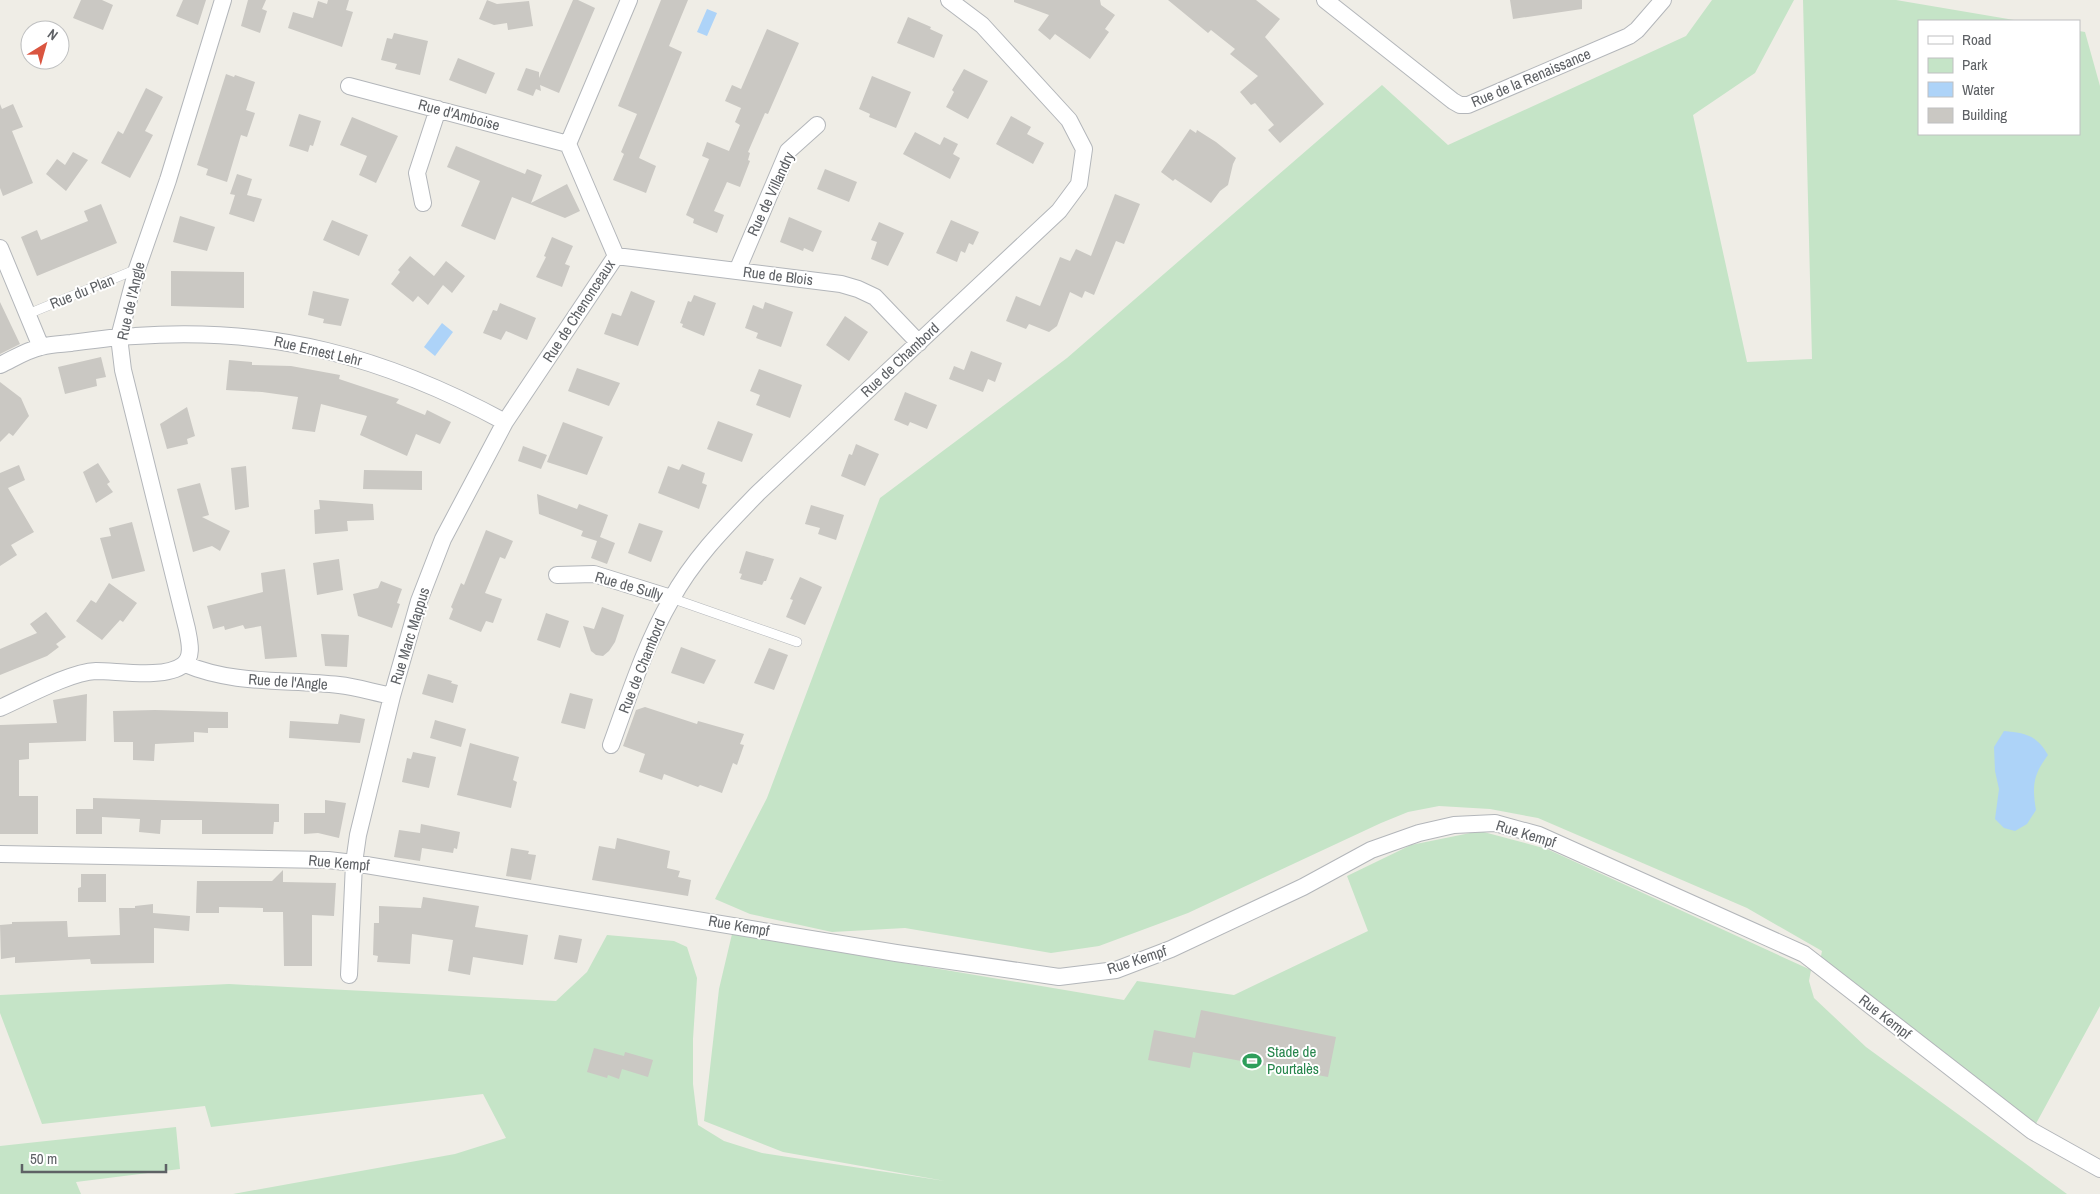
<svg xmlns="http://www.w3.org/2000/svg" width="2100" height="1194" viewBox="0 0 2100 1194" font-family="'Archivo Narrow',sans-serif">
<rect width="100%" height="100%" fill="#efede6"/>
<path fill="#c5e4c7" d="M1712 0H1794L1755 73 1693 115 1747 362 1812 359 1803 0H1896L2020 21H1919V134H2079V31L2085 32 2100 86V1006L2032 1131 1819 966 1822 951 1747 908 1538 818 1490 809 1439 806 1408 812 1381 823 1188 913 1099 946 1051 953 905 928 832 932 750 914 715 899 767 798 880 498 1067 358 1382 85 1448 145 1686 36Z
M1480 831 1547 849 1811 970 1809 981 1814 998 1866 1047 2067 1194H233L455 1154 506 1138 483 1094 211 1127 205 1106 42 1124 0 1013V995L229 984 556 1001 587 972 607 935 674 941 687 947 697 978 693 1039V1084L698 1125 724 1141 762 1153 945 1181 783 1152 704 1121 719 989 732 934 1124 1000 1137 981 1234 995 1368 931 1347 876 1411 845Z
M176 1127 180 1169 76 1182 81 1194H0V1146Z"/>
<path fill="#add3f8" d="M707 9 717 13 707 36 697 32Z
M442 323 453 332 435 356 424 347Z
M2004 731C2025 733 2037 735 2048 755 2033 775 2032 786 2036 810L2027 824 2015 831 2004 828 1995 819 1999 789 1995 771 1994 747Z"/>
<path fill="#cac8c3" d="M81 0H102L113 5 103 30 73 18Z
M183 0H206L198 25 176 16Z
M248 0H266L262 9 267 11 260 33 241 26Z
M328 0H349L346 10 353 12 342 47 288 28 293 12 313 18 318 1 327 4Z
M487 0 497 4 529 1 533 26 508 30 507 23 494 25 479 19Z
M573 0H578L595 8 559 93 540 85 541 91 536 89 533 96 517 90 526 68 539 72V78Z
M661 0H688L669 46 682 52 639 158 656 166 646 193 613 180 624 154 621 152 637 114 618 106Z
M1014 0H1100L1101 5 1115 15 1105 29 1109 32 1090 59 1055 34 1050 40 1038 30 1049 15 1014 2Z
M1168 0H1256L1280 19 1265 37 1324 104 1280 143 1268 130 1274 125 1255 103 1251 105 1240 92 1258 76 1230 54 1235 49 1211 30 1208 33Z
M1510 0H1582V9L1513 19Z
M908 17 931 27 930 29 943 35 934 58 897 43Z
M767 29 799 43 768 114 765 113 748 152 750 153 748 160 750 161 740 187 727 182 714 211 724 215 717 233 693 223 694 219 686 215 709 159 702 156 707 142 729 151 740 125 735 122 741 108 725 101 732 85 741 89Z
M394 33 428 41 420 75 395 69 397 64 381 60 387 38 392 39Z
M458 58 495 73 486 94 449 80Z
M964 69 988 81 968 119 946 107 954 92 952 90Z
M226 74 234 77 235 75 255 82 246 110 255 113 247 137 241 135 227 182 206 175 208 169 197 165Z
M872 76 911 92 896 128 869 117 870 114 859 109Z
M146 88 163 97 145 131 153 135 130 178 101 163 118 131 123 134Z
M0 104 2 109 13 104 23 127 12 131 33 183 3 196 0 188Z
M299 114 321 121 313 146 310 145 308 152 289 146Z
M1011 116 1031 127 1027 134 1044 143 1033 164 996 144Z
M352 117 398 136 376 183 359 175 367 156 340 145Z
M1190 129 1196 133 1197 130 1216 142 1236 158 1233 164 1228 185 1220 191 1211 203 1175 179 1173 181 1161 172Z
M915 132 940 145 944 137 958 144 953 154 960 158 950 179 903 154Z
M456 146 525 174 527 169 542 175 531 203 567 184 580 211 565 218 512 197 495 240 461 226 480 181 447 167Z
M73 152 88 160 66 191 46 174 57 159 65 165Z
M825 169 857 182 849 202 817 189Z
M237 174 252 179 247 195 262 199 254 222 229 214 235 195 230 194Z
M1115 194 1140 204 1124 244 1116 241 1094 295 1085 291 1082 298 1070 292 1057 326 1049 332 1029 324 1026 329 1006 321 1016 296 1040 306 1060 257 1070 261 1076 249 1091 256Z
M101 204 117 243 37 276 21 237 37 230 41 240 88 221 84 211Z
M180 216 215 227 207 251 173 242Z
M789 217 822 231 813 252 804 248 803 251 780 242Z
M332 220 368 235 359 256 323 240Z
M951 220 979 232 973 245 969 243 965 253 961 251 957 262 936 253Z
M879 222 904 233 888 266 871 259 877 242 871 240Z
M552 237 573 246 565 264 570 266 562 287 536 277 546 257 544 256Z
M410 256 434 276 446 261 465 276 452 293 443 285 428 305 418 296 413 302 391 284 400 272 398 270Z
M171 271 244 272V308L171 306Z
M313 291 349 299 341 326 323 323 324 319 308 315Z
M631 291 655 301 638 346 604 334 612 313 621 316Z
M694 295 716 303 704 336 682 327 683 324 680 323 688 301 691 302Z
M0 302 20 344 0 354Z
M765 302 793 312 781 347 756 338 758 333 745 328 753 305 763 309Z
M500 303 536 318 527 340 506 331 501 340 483 333 493 310 497 311Z
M845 316 868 332 849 361 826 345Z
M971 351 1002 363 995 382 988 379 983 392 949 379 954 366 964 370Z
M101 357 106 377 96 379 97 386 65 394 58 367Z
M229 360 252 362V365L291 366 340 375 339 379 399 399 396 403 425 415 427 410 451 422 440 444 416 434 407 456 360 435 367 416 321 404 315 432 292 429 298 397 262 392 226 390Z
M577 368 620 383 609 406 568 391Z
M759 369 802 385 790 418 756 405 760 395 750 391Z
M0 382 21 398 29 416 13 436 9 433 0 442Z
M905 392 937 405 927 429 910 422 908 426 894 420Z
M187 407 195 436 187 439 188 444 167 449 160 424Z
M718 421 753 434 742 462 707 449Z
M563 422 603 437 587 475 547 462Z
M856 444 879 454 865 486 841 476 849 454 852 455Z
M523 446 547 455 541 469 518 461Z
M98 463 110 482 107 484 113 492 96 503 83 472Z
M682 464 705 473 702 483 707 485 699 509 658 493 668 466 679 470Z
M19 465 25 480 8 488 34 532 11 545 17 555 0 566V473Z
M246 466 249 507 235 510 231 468Z
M364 470 422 471V490L363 489Z
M200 483 209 515 202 517 230 531 220 551 212 546 193 552 177 489Z
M537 494 577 509 579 504 608 515 600 537 615 543 607 564 591 558 597 541 581 536 583 531 539 514Z
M319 500 373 504 374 520 347 521 348 531 315 534 314 510 320 509Z
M811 505 844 515 836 540 818 534 820 528 805 524Z
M132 522 145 571 112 579 100 538 111 536 109 528Z
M639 523 663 531 651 562 628 553Z
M486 530 513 541 505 559 500 557 485 593 502 599 493 623 486 621 481 632 449 619 453 609 451 607 461 583 464 585Z
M746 551 774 559 766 581H764L762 585 740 579 742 574 739 573Z
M339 559 343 590 317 595 313 563Z
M285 569 297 657 265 659 261 626 245 629 243 625 225 630 224 626 213 629 207 606 263 592 261 573Z
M800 577 822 587 805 625 786 617 793 600 790 599Z
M381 581 402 589 397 603 400 604 392 628 358 616 353 594 378 588Z
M109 583 137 603 123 622 120 620 102 640 76 621 91 600 96 603Z
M602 607 624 615 615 642 609 651 603 656 596 655 591 651 583 626 594 629Z
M46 612 66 637 56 644 59 647 47 656 0 675V649L37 633 30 624Z
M546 613 569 621 560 648 537 640Z
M321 634 349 635 347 667 325 666Z
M681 647 716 660 704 684 671 673Z
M769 648 788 655 774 690 754 683Z
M428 674 452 681 451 683 458 685 453 703 422 694Z
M570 693 593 699 585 729 561 723Z
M87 694 86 741 29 743V759L19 760V796H38V834H0V725L57 723 53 700Z
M645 707 697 724 698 721 744 734 740 744 744 745 737 765 733 763 722 793 700 785 698 787 664 774 662 780 639 772 645 754 623 746 636 710Z
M155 710 228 712V728H208V733L194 732V742L155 744 154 761 133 760V742H114L113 711Z
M340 714 365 719 360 743 289 738 290 721 338 724Z
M435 720 466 729 461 747 430 738Z
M470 743 519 757 513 780 517 782 511 808 457 795Z
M413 752 436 757 429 788 402 782 407 758 411 759Z
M93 798 279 804V822H274L273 834H202V820H161L160 834 139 832 140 819 102 817V834H76V809H93Z
M325 800 346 803 339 838 318 833 304 834V813H325Z
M421 824 460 832 457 849 454 848 453 853 422 848 420 861 394 857 399 830 420 833Z
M617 838 670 851 667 868 680 871 678 877 691 880 688 896 592 880 599 846 615 849Z
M511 848 529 851 528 854 536 855 531 880 506 876Z
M283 870V882L336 883 334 916 312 915V966H284L283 912H263V908L219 907V913H196L197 881H272Z
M81 874H106V902H78V888L81 887Z
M423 897 479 906 475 927 528 935 523 965 473 957 470 975 448 971 453 940 412 934 410 964 377 962 378 956 373 955 374 923H379V906L421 908Z
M153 904V913L190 916 189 931 154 928V963L91 964 90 959 15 963V957L1 959 0 925 12 924V922L67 921 68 937 120 935 119 908H135V906Z
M559 935 582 939 577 963 554 959Z
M1201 1010 1336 1037 1328 1077 1193 1052 1190 1068 1148 1060 1154 1030 1195 1038Z
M594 1048 624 1056 625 1052 653 1060 648 1077 622 1069 619 1079 608 1075 607 1078 587 1072Z"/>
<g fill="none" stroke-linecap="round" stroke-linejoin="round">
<g stroke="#b3b6ba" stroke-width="10">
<path id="service" d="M28 314 137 269
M671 598 797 642"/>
</g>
<g stroke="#b3b6ba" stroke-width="18">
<path id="minor" d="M1325 0 1453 101 1460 105H1468L1629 36 1637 30 1663 0
M349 86 568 144
M423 203 417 173 438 109
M0 248 41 347
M616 256 841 284 858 289 875 297 919 343
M737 271 788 151 817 125
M0 365C13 359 27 350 41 347 51 344 62 344 71 343 93 340 114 337 135 336 272 326 385 357 505 422
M557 575 594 574 671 598
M185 664C234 685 287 679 339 685 357 687 375 693 392 696
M0 708C25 697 70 672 96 671 119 671 165 679 183 665 194 657 189 640 187 629L123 370 119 337 137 269 168 180 223 0
M611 745C629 696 645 645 671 600 693 559 726 526 758 493L1059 211 1079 184 1084 149 1069 120 982 25 949 0
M0 854 328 860 354 863 896 953 1059 977 1116 970 1171 949 1303 887 1371 850 1419 833 1454 825 1495 823 1539 835 1804 954 2032 1131 2100 1169
M349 975 354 863 358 835 392 696 419 601 443 539 505 422 616 256 568 144 629 0"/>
</g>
<use href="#service" stroke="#fff" stroke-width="9"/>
<use href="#minor" stroke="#fff" stroke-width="16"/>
</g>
<defs>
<g id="stadium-bare" transform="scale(1.5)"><path d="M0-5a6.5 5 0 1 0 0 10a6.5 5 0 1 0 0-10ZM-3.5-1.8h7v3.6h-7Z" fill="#2e9e5b" stroke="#fff" stroke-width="2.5" paint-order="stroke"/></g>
</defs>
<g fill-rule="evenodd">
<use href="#stadium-bare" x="1252" y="1061"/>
</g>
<g text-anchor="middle" stroke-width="4" stroke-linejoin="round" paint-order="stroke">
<g font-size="15" fill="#5e6165" stroke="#fff">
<text transform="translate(1531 78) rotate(-23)" y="5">Rue de la Renaissance</text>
<text transform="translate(459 115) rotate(15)" y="5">Rue d'Amboise</text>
<text transform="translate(771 194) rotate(-65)" y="5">Rue de Villandry</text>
<text transform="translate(778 276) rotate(7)" y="5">Rue de Blois</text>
<text transform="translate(82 292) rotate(-22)" y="5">Rue du Plan</text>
<text transform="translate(131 301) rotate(-77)" y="5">Rue de l'Angle</text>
<text transform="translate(579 311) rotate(-57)" y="5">Rue de Chenonceaux</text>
<text transform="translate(318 351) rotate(13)" y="5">Rue Ernest Lehr</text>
<text transform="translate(900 360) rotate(-43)" y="5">Rue de Chambord</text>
<text transform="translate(629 586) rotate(16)" y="5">Rue de Sully</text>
<text transform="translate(410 636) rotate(-73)" y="5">Rue Marc Mappus</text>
<text transform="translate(642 666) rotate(-68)" y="5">Rue de Chambord</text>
<text transform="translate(288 682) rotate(4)" y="5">Rue de l'Angle</text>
<text transform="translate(1526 834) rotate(17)" y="5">Rue Kempf</text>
<text transform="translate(339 863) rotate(5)" y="5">Rue Kempf</text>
<text transform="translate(739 926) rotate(10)" y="5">Rue Kempf</text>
<text transform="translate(1137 960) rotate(-18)" y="5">Rue Kempf</text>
<text transform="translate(1885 1017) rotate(38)" y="5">Rue Kempf</text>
</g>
<g font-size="15" fill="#27864d" stroke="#fff" text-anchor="start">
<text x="1267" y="1057">Stade de<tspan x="1267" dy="17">Pourtalès</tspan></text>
</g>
</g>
<rect x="1918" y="20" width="162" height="115" fill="#ffffff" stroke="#bfc0c1"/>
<rect x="1928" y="36" width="25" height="8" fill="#ffffff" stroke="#bfc0c1"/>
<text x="1962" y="45" font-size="15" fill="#5e6165">Road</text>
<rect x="1928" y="58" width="25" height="15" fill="#c5e4c7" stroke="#bfc0c1"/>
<text x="1962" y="70" font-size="15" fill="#5e6165">Park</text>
<rect x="1928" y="82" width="25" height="15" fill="#add3f8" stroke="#bfc0c1"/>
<text x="1962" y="95" font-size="15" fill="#5e6165">Water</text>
<rect x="1928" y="108" width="25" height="15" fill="#cac8c3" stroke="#bfc0c1"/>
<text x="1962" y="120" font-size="15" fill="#5e6165">Building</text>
<g transform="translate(45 45) rotate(37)"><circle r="24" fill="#ffffff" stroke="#bfc0c1"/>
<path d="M0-4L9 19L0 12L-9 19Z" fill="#da5540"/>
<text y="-8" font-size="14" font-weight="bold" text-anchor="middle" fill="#5e6165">N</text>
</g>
<path d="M22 1164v8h144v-8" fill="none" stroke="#5e6165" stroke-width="2.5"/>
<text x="30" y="1164" font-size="15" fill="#5e6165" stroke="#ffffff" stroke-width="4" paint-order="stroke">50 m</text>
</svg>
